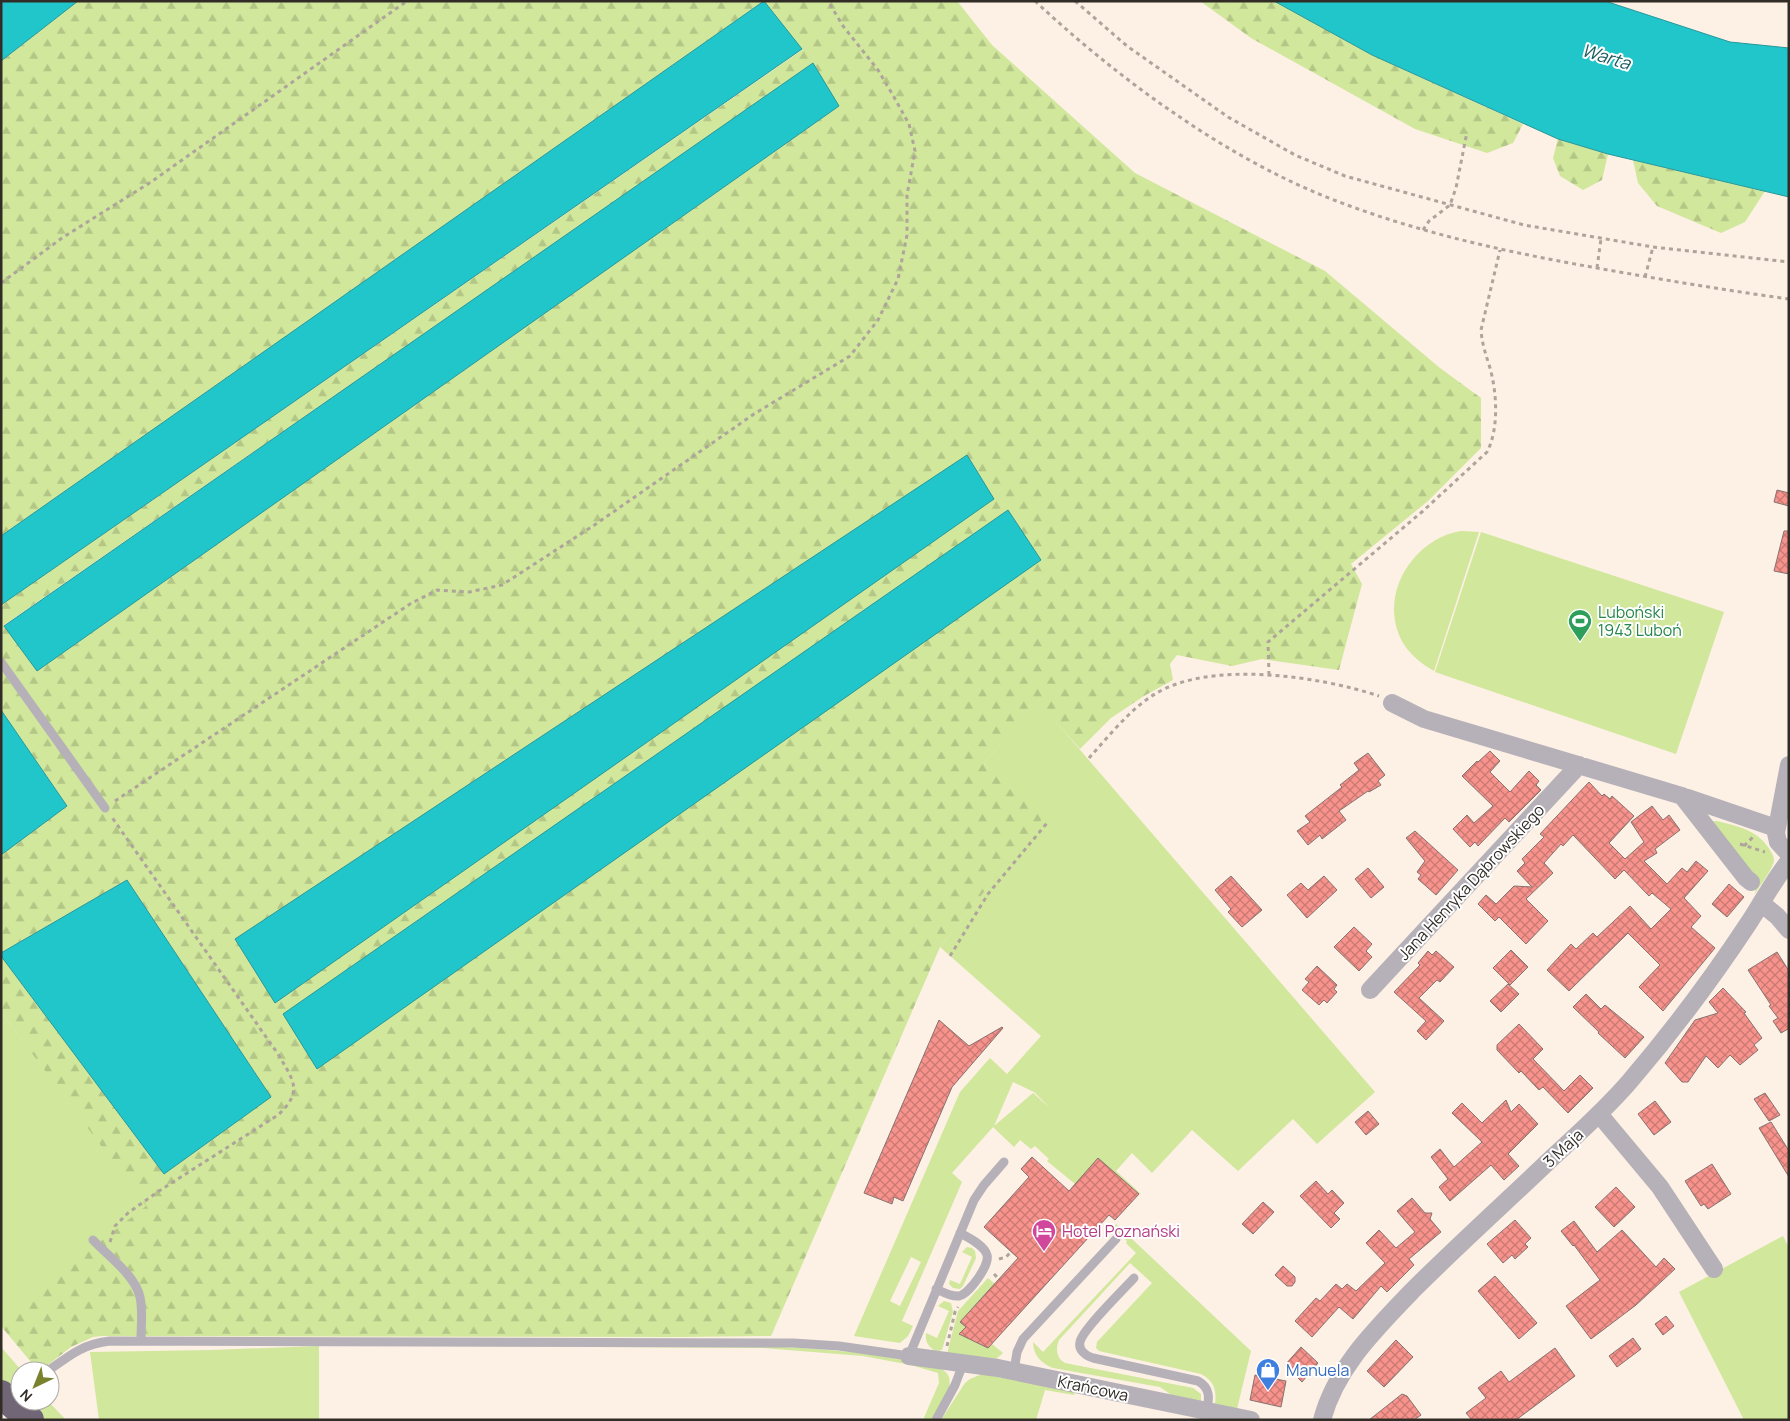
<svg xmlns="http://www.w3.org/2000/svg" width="1790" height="1421" viewBox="0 0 1790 1421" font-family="Manrope,sans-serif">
<defs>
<pattern id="forest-firs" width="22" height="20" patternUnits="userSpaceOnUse" patternTransform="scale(1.25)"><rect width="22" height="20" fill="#d0e79c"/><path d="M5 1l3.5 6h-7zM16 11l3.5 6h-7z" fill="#b3c686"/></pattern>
<pattern id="building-cross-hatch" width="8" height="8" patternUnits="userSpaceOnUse" patternTransform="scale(1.25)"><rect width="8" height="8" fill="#f7938c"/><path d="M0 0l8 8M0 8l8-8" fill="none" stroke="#c97872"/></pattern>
</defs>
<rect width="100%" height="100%" fill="#fdf0e4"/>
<path fill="#d0e79c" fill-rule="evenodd" d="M1461 531 1479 532 1434 671C1423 665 1412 656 1405 646 1375 600 1411 539 1461 531Z
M1481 532 1724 612 1676 754 1435 672Z
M1037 700 1375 1092 1317 1144 1293 1119 1238 1171 1192 1130 1152 1173 1132 1153 1116 1171 1141 1194 1075 1184 1047 1161 1049 1159 1035 1146 1031 1149 1020 1140 1014 1147 993 1127 952 1173 962 1182 902 1321 913 1326 908 1336 900 1343 854 1336 960 1092 990 1058 1007 1074 1041 1036 940 947 1042 818 984 764ZM1013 1082 1034 1092 1050 1108 1033 1093 994 1126ZM911 1257 921 1262 900 1306 890 1301Z
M1714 821H1717C1739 827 1757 829 1770 850 1772 854 1776 859 1773 864 1770 873 1760 885 1755 894L1757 879 1711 824Z
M1 1012 147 1206 2 1319 1 1317Z
M1116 1224 1251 1351 1237 1409 1215 1404C1217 1390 1214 1381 1201 1374L1099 1351 1096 1348 1097 1342 1152 1283 1130 1263 1059 1340C1055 1349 1057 1359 1065 1363L1193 1388 1201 1394V1402L1173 1396 1160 1387 1053 1368C1042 1364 1033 1355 1033 1342L1043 1352 1136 1253 1126 1243 1127 1241 1113 1228Z
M1783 1236 1789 1248V1420H1744L1679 1292Z
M967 1247 972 1248 975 1251 976 1258 963 1286 960 1289 953 1288 949 1284 950 1280 960 1284 972 1257 962 1252Z
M988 1278 995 1284 961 1322 966 1327 959 1334 988 1348 992 1344 1003 1353 996 1359 947 1354 958 1311Z
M944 1301 951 1303 953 1312 942 1350H940L939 1353C930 1348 925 1344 926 1333L937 1338 949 1311 938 1306Z
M319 1346V1420H99L90 1352 211 1350Z
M429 1346C485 1346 540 1346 596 1346 700 1346 806 1341 910 1361 921 1363 941 1364 948 1375 955 1388 938 1409 931 1420H923L939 1383 938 1373 911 1365 863 1356 763 1348Z
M1 1347 22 1371H20V1401L1 1380Z
M982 1374 1075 1391 1074 1395 1045 1390 1036 1420H941L965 1383 970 1379Z
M20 1401H48L66 1420H38Z"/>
<path fill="url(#forest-firs)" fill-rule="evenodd" d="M78 1H764L1 536V61Z
M764 1H957L992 45 1135 173 1325 271 1440 368 1481 398V448L1428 501 1351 564 1362 584 1339 670 1262 659 1232 666 1177 655 1170 664 1173 680 1144 696 1111 718 1080 749 1037 701 984 764 1043 818 940 947 771 1336 681 1337 102 1336 93 1337 71 1347 44 1368 35 1367 1 1326V1319L146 1206 1 1012V956L164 1174 271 1097 127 880 1 953V855L67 806 1 710V605L802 50ZM813 64 839 106 37 671 4 625Z
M1200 1H1274L1372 55 1523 124 1513 143 1487 153 1415 129 1251 38Z
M1558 139 1608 154 1602 180 1583 190 1560 176 1553 158Z
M1633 160 1765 191 1745 222 1721 233 1657 206 1638 183Z"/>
<path fill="#21c6cb" stroke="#26989a" d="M1 1H78L1 61Z
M764 1 802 49 1 605V536Z
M1274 1H1605L1730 42 1789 48V197L1608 154 1558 139 1372 55Z
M813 63 839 106 37 671 4 626Z
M967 455 994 499 275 1003 235 939Z
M1008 510 1041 560 317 1069 283 1014Z
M1 710 67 806 1 855Z
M127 880 271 1097 164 1174 1 956V953Z"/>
<path fill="url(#building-cross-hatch)" stroke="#867270" d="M1777 490 1789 493V506L1774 502Z
M1784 531H1789V574L1774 571Z
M1490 751 1500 761 1490 772 1510 792 1529 771 1539 781 1536 785 1541 790 1509 822 1505 818 1478 846 1475 842 1470 847 1453 829 1467 815 1474 823 1493 806 1462 776 1477 761 1478 762Z
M1368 753 1385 775 1378 781 1381 785 1369 792 1368 791 1339 811 1346 820 1322 839 1320 835 1308 845 1297 831 1310 822 1305 816 1342 787 1340 785 1359 770 1354 763Z
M1589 782 1602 796 1604 794 1610 799 1612 796 1634 816 1609 843 1625 859 1644 842 1631 822 1652 806 1663 820 1669 815 1680 830 1655 849 1657 853 1644 861 1667 884 1682 868 1687 872 1696 861 1708 871 1684 898 1701 916 1691 927 1715 948 1663 1011 1639 987 1660 965 1628 933 1569 991 1547 970 1571 944 1576 949 1593 933 1597 937 1630 906 1651 929 1671 909 1652 893 1649 896 1624 870 1615 879 1574 836 1573 835 1563 846 1561 844 1544 863 1553 873 1526 899 1548 921 1526 944 1499 917 1495 921 1478 904 1486 895 1496 904 1514 886 1532 887 1517 871 1525 863 1522 859 1544 837 1540 834Z
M1415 831 1458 870 1436 895 1418 879 1421 875 1417 872 1425 861 1406 838Z
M1368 868 1384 887 1371 898 1355 879Z
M1231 876 1262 910 1242 927 1228 912 1231 909 1215 890Z
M1324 876 1337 890 1307 918 1287 895 1301 883 1308 890Z
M1729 884 1744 897 1727 917 1712 904Z
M1354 927 1372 944 1366 951 1372 957 1359 971 1334 947Z
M1511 950 1528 967 1510 985 1493 968Z
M1428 951 1432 955 1436 951 1454 967 1440 982 1437 980 1419 998 1444 1021 1426 1040 1417 1031 1426 1021 1394 992 1420 965 1418 963Z
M1777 952 1789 971V1031L1788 1029 1781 1033 1773 1021 1778 1018 1769 1006 1771 1005 1748 970Z
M1317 966 1337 985 1334 989 1337 992 1327 1003 1324 1000 1319 1005 1302 990 1309 982 1305 979Z
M1508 984 1519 994 1501 1012 1490 1001Z
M1723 988 1746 1012 1744 1013 1762 1038 1754 1045 1758 1050 1740 1065 1730 1055 1718 1068 1706 1056 1688 1082H1682L1665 1063 1695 1020 1718 1013 1709 1002Z
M1586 994 1601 1009 1605 1005 1644 1037 1625 1058 1598 1033 1599 1032 1573 1007Z
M939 1020 969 1046 1002 1027 1003 1028 952 1087 903 1201 894 1197 892 1204 864 1193Z
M1519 1024 1543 1049 1533 1059 1564 1091 1580 1075 1593 1088 1568 1113 1543 1087 1539 1090 1521 1071 1519 1073 1497 1050V1045Z
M1765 1093 1780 1115 1769 1121 1754 1099Z
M1506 1100 1511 1112 1519 1104 1538 1124 1508 1154 1519 1166 1504 1180 1491 1165 1450 1201 1439 1187 1448 1179 1431 1157 1440 1149 1454 1167 1482 1142 1452 1113 1462 1103 1482 1123Z
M1655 1101 1671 1122 1654 1135 1638 1114Z
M1368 1111 1379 1124 1366 1135 1355 1122Z
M1771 1122 1789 1151V1177L1759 1128Z
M1032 1157 1069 1191 1098 1158 1139 1194 1115 1220 1109 1215 988 1348 959 1334 966 1327 960 1322 1018 1258 984 1227 1029 1177 1021 1169Z
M1712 1164 1731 1194 1708 1209 1704 1204 1701 1206 1685 1181Z
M1316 1181 1328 1194 1332 1190 1344 1203 1334 1213 1340 1219 1331 1228 1300 1196Z
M1616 1187 1635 1207 1614 1227 1595 1207Z
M1412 1198 1425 1213H1432L1430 1219 1441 1232 1409 1259 1414 1265 1387 1292 1381 1286 1353 1319 1339 1307 1312 1337 1295 1321 1316 1298 1320 1301 1336 1284 1342 1289 1347 1284 1356 1291 1385 1263 1366 1243 1379 1230 1396 1248 1415 1232 1397 1211Z
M1263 1202 1274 1212 1253 1234 1242 1224Z
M1515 1220 1531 1238 1525 1244 1528 1247 1515 1259 1512 1255 1503 1263 1487 1244Z
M1574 1221 1597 1252 1622 1230 1656 1267 1664 1258 1675 1269 1636 1305 1591 1339 1566 1306 1600 1280 1574 1245 1573 1246 1561 1231Z
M1283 1266 1295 1277V1282L1292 1286H1287L1275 1275Z
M1495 1276 1537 1323 1519 1339 1478 1291Z
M1666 1316 1674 1326 1663 1335 1655 1324Z
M1633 1338 1641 1349 1617 1367 1609 1356Z
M1396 1340 1413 1357 1384 1387 1367 1371Z
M1301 1347 1318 1363 1302 1382 1285 1365Z
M1555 1348 1575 1376 1516 1420H1472L1466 1413 1486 1398 1478 1388 1501 1371 1509 1382Z
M1255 1375 1286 1381 1281 1407 1250 1400Z
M1402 1394 1407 1396 1421 1415 1414 1420H1369Z"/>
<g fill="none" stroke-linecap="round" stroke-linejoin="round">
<path stroke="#aea49b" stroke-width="3" stroke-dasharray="4 4" stroke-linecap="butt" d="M1035 1C1114 75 1218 152 1319 194 1402 228 1488 248 1575 264 1646 277 1717 289 1789 299
M1075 1 1127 46 1228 117 1295 155 1345 176 1524 225 1653 247 1789 262
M1423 230 1429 221 1450 205 1456 188 1467 132
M1597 268 1601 239
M1645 277 1653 247
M1 283 62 238 151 182 407 1
M1269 675 1268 642 1423 511 1487 452C1499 429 1497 393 1490 368 1486 355 1482 344 1481 330L1500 250
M1089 758C1109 736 1129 710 1155 694 1210 660 1319 676 1379 696
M115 801 410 604 437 590 469 592 502 585 593 526 754 414 850 356 878 320 898 279 907 235V195L915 151 909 124 894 97 878 70 843 26 828 1
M1740 844 1765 852
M1744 846 1754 836
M950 956 988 894 1047 823
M110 1242 115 1226 128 1213 159 1191 278 1115C304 1091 293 1080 278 1054L111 816
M999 1259 1006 1257 1011 1252
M994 1274 999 1279
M947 1346 955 1312 958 1307"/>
<path stroke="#b6b1b8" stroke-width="9" d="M1 662 105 808
M93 1240C108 1256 135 1275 140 1297 143 1311 141 1326 141 1340
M1134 1278C1124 1289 1082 1330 1080 1342 1078 1350 1086 1356 1093 1358L1198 1381C1211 1388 1209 1399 1207 1411
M936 1289C943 1292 951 1297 959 1296 969 1294 990 1265 987 1255 984 1245 969 1238 960 1233
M48 1371C70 1355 83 1344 110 1341L793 1343 839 1346 909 1356 974 1200 984 1185 1004 1162
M1014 1371 1017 1352 1023 1339 1116 1239
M936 1420 955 1385 963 1364"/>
<path stroke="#b6b1b8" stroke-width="18" d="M1392 703 1424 719 1682 796 1776 828
M1789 765 1776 833 1778 842 1789 854
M1682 796 1746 878 1751 882
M1761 903 1777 916 1789 930
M1370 990 1579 765
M1599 1114 1660 1187 1714 1269
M909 1356 998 1368 1251 1420
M1322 1420C1336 1367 1376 1329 1412 1291 1458 1245 1507 1201 1554 1156 1580 1132 1607 1108 1630 1081 1671 1033 1713 977 1748 924 1762 903 1773 881 1789 861"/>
<path stroke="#716675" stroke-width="28" d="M1 1394 30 1420"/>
</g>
<defs>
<g id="stadium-pin" transform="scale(1.25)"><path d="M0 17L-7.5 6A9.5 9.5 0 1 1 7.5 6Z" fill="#2e9e5b" stroke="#fff"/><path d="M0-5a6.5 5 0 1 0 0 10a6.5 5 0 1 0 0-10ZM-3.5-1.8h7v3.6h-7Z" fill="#fff"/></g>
<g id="hotel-pin" transform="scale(1.25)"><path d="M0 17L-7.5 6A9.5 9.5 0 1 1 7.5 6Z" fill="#d1479c" stroke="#fff"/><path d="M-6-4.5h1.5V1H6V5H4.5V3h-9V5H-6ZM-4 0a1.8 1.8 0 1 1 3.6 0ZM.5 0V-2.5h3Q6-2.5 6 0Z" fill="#fff"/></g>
<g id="shop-pin" transform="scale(1.25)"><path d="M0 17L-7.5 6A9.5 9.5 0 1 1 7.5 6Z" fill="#3f7fe0" stroke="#fff"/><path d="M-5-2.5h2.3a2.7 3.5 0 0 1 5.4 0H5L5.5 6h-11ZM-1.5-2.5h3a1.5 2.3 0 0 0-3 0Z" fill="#fff"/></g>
</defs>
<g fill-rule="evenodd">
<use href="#stadium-pin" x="1580" y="621"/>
<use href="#hotel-pin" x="1044" y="1231"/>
<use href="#shop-pin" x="1268" y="1370"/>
</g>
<g text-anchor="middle" stroke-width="4" stroke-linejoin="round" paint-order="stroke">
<g font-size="16" fill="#27864d" stroke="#fff" text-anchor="start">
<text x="1598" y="618">Luboński<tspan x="1598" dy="18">1943 Luboń</tspan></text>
</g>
<g font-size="16" fill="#322c27" stroke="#fff">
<text transform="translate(1471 882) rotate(-47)" y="6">Jana Henryka Dąbrowskiego</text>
<text transform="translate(1563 1148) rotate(-43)" y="6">3 Maja</text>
<text transform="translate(1093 1388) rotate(12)" y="6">Krańcowa</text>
</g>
<g font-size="16" fill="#b23c85" stroke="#fff" text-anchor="start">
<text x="1062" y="1237">Hotel Poznański</text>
</g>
<g font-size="16" fill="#366cbe" stroke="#fff" text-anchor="start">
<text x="1286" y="1376">Manuela</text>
</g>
<g font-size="18" font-style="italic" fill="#205d5f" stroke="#fff">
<text transform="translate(1606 57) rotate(17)" y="6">Warta</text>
</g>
</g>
<rect width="1790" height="1421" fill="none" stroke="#322c27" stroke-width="5"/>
<g transform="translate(35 1386) rotate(223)"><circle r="24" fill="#ffffff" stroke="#adaba9"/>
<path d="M0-4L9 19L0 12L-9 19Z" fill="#7a822e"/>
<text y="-8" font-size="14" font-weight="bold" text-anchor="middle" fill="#322c27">N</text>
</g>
</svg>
